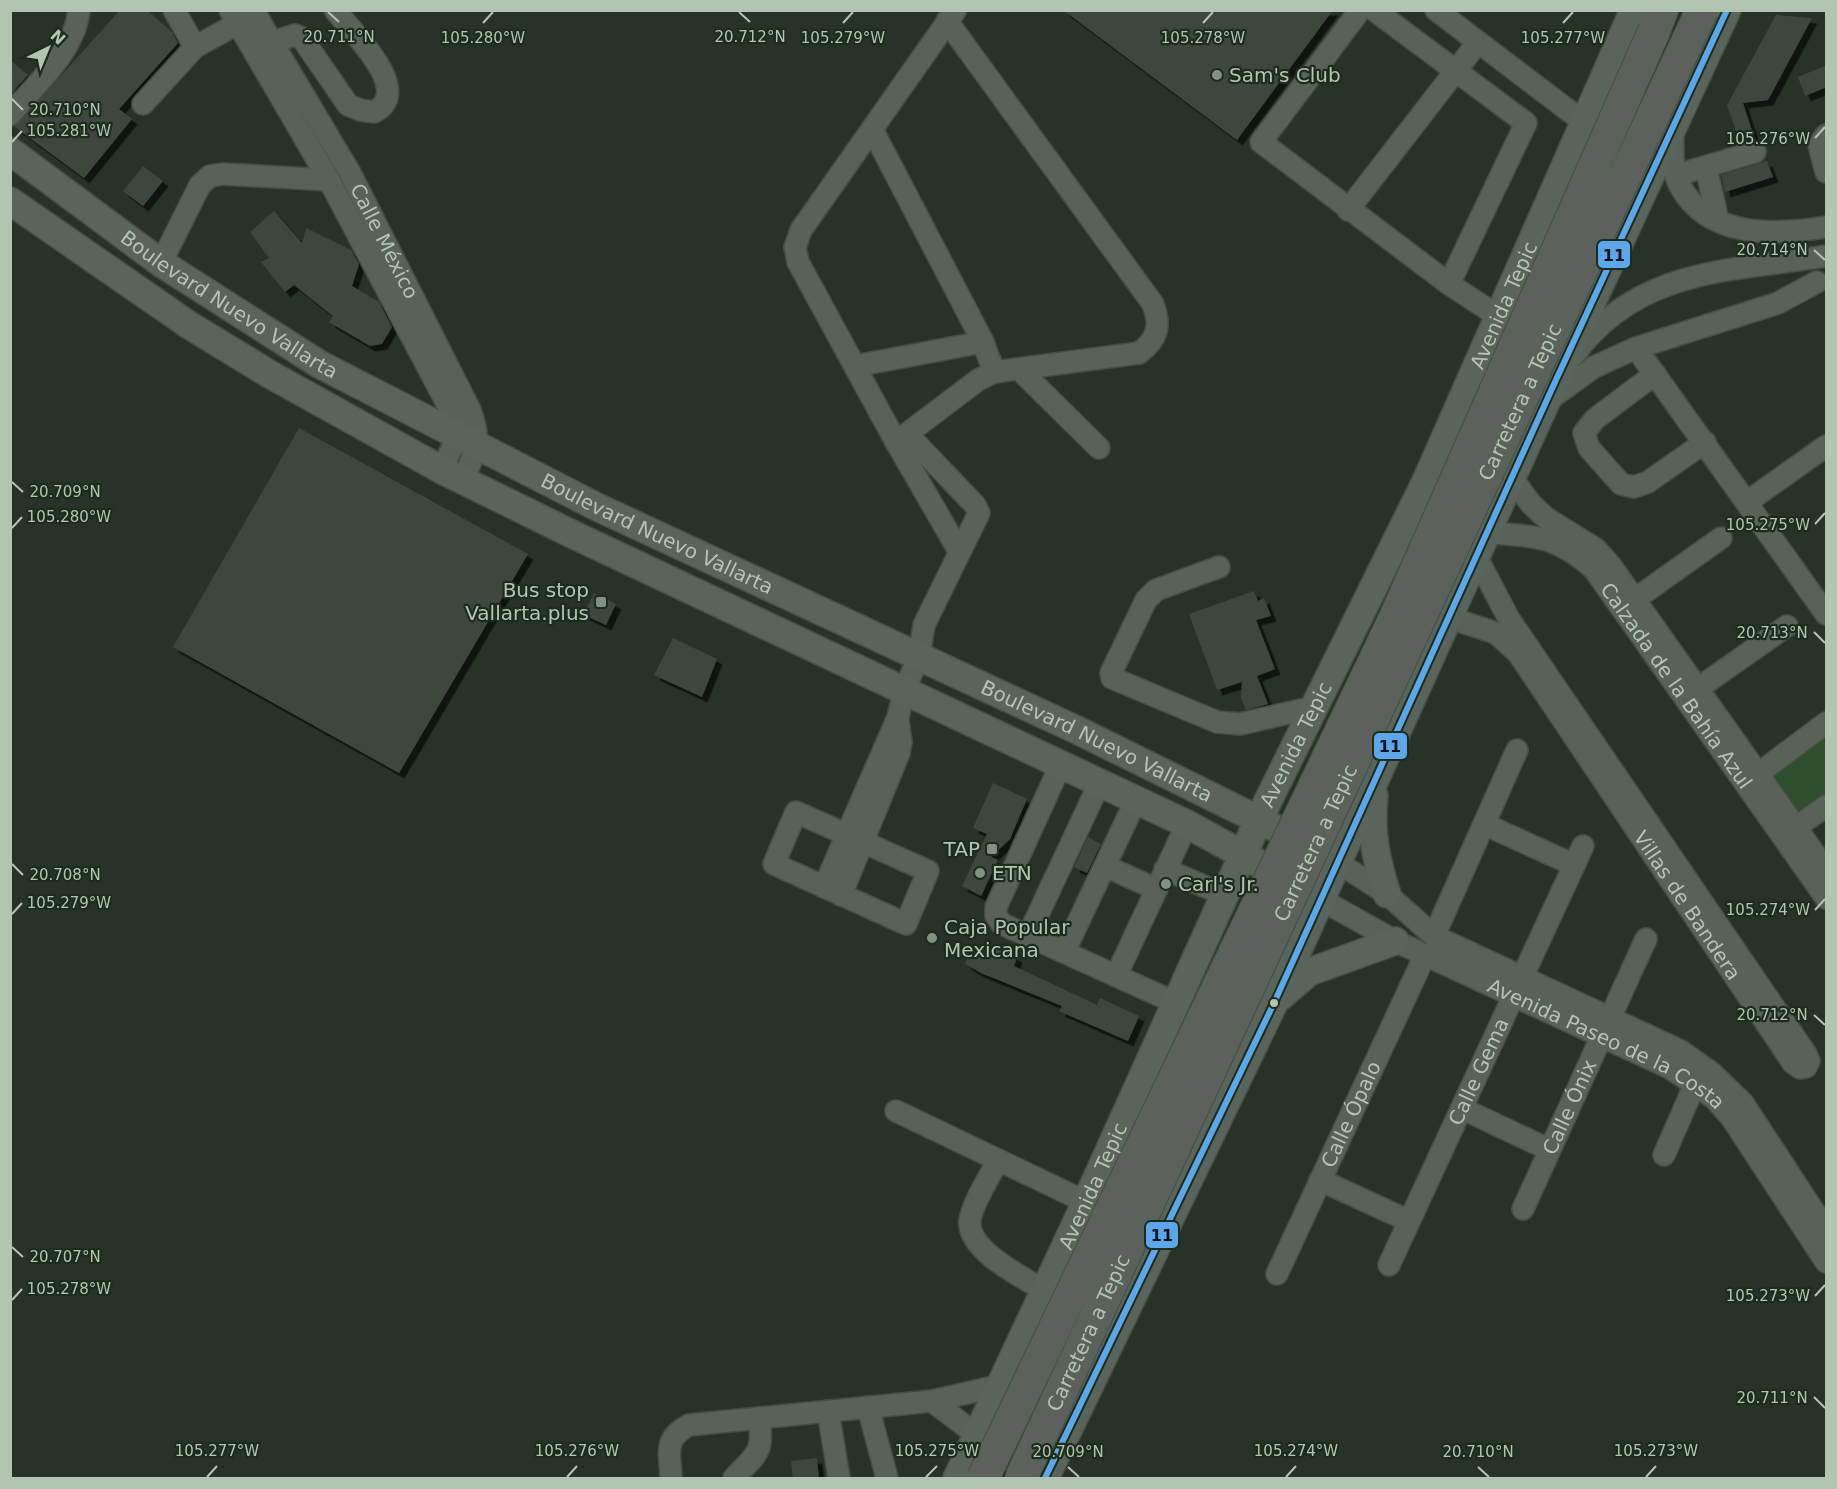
<svg xmlns="http://www.w3.org/2000/svg" width="1837" height="1489" viewBox="0 0 1837 1489" font-family="'DejaVu Sans',sans-serif">
<defs>
<filter id="shadow"><feDropShadow dx="5.5" dy="5.5" stdDeviation="0" flood-color="#0009"/></filter>
</defs>
<rect width="100%" height="100%" fill="#283327"/>
<path fill="#2e4f2c" d="M1826 733V800L1803 818 1771 774Z"/>
<path fill="#3d473c" filter="url(#shadow)" d="M120 10H147L172 32 178 43 119 109 132 119 84 178 15 127Z
M1063 10H1333L1237 140Z
M1776 15 1812 18 1768 100 1743 103 1753 134 1739 140 1727 105Z
M10 60 28 75 10 95Z
M1827 65V87L1805 96 1798 77Z
M1767 161 1773 177 1725 192 1721 175Z
M143 166 163 181 143 206 123 191Z
M274 211 302 243 306 228 351 250 359 264 352 286 379 302 392 327 382 344 370 346 329 322 333 316 294 285 285 292 261 262 269 258 250 232Z
M299 428 528 554 399 773 173 647Z
M1254 591 1258 601 1264 598 1271 616 1256 620 1275 669 1257 676 1268 704 1246 710 1241 698 1242 682 1217 690 1189 614Z
M594 593 616 604 606 625 584 615Z
M673 638 717 659 702 697 654 675Z
M993 783 1027 799 1010 839 991 857 998 860 981 896 962 886 987 834 973 828Z
M1088 837 1101 844 1087 873 1074 867Z
M989 945 1017 957 1014 966 1097 1005 1100 998 1139 1016 1128 1041 1059 1011 1062 1006 981 973 965 964 971 949 986 955Z
M817 1458 819 1479H793L791 1461Z"/>
<g fill="none" stroke-linecap="round" stroke-linejoin="round">
<g stroke="#464e44" stroke-width="24">
<g id="minor">
<path d="M174 10 195 47"/>
<path d="M230 10 329 180 452 413 457 437 442 470"/>
<path id="s1" d="M253 10 350 173 470 410C482 441 476 452 462 480"/>
<path d="M1360 10 1261 142 1449 284 1498 316"/>
<path d="M1374 10 1526 123 1449 284"/>
<path d="M1436 10 1585 123"/>
<path d="M955 11 801 230 795 247 798 262 896 442 959 551"/>
<path d="M272 42 295 35 302 38 348 105 360 110 374 112C415 91 352 32 335 10"/>
<path d="M143 104 195 47 248 18"/>
<path d="M10 115C35 85 75 51 79 10"/>
<path d="M872 129 983 342 994 372"/>
<path d="M1673 132C1673 149 1671 170 1680 186 1709 239 1776 235 1826 227"/>
<path d="M1826 135 1819 145 1826 172"/>
<path d="M1706 167 1718 221"/>
<path d="M1677 175 1755 152"/>
<path d="M1348 210 1478 42"/>
<path d="M161 263 200 185 210 176 223 174 329 180"/>
<path d="M1636 348 1826 614"/>
<path d="M1574 355C1637 268 1732 271 1826 256"/>
<path d="M855 366 983 342"/>
<path d="M1019 369 1099 448"/>
<path d="M1655 374 1595 419 1584 433 1589 448 1621 484 1634 487 1648 482 1705 442"/>
<path d="M1547 401 1594 367 1636 348 1778 303 1817 282"/>
<path d="M896 442 978 380 994 372 1139 353C1158 339 1161 325 1153 304L947 21"/>
<path d="M1512 478 1531 504 1546 518 1596 549 1611 566 1826 870"/>
<path d="M1747 502 1826 446"/>
<path id="s2" d="M1488 533C1536 536 1557 536 1594 569L1826 898"/>
<path d="M1219 567 1156 590 1146 600 1111 673 1112 678 1217 722 1240 724 1314 707"/>
<path d="M1624 607 1721 538"/>
<path id="s3" d="M1450 618 1496 633 1518 653 1793 1063 1800 1068 1806 1067 1809 1061 1806 1054 1509 619 1477 558"/>
<path d="M1687 696 1787 626"/>
<path d="M1061 764 996 907V916L1002 924 1176 1003"/>
<path d="M1758 774 1826 723"/>
<path d="M796 812 928 871 906 924 774 864Z"/>
<path d="M1484 824 1574 865"/>
<path d="M1785 835 1826 806"/>
<path d="M1337 862 1387 894 1434 936 1681 1051 1712 1073 1743 1103 1826 1230"/>
<path d="M1105 866 1156 889"/>
<path d="M1165 869 1224 895"/>
<path d="M824 887 898 717 904 691 919 656 924 625 979 513 975 505 907 434"/>
<path d="M841 895 899 753 901 742 898 721"/>
<path id="s4" d="M1320 899 1395 941 1670 1068 1714 1098 1731 1117 1826 1262"/>
<path d="M1028 936 1100 782"/>
<path d="M1434 936 1517 750"/>
<path d="M1064 952 1136 800"/>
<path d="M1116 976 1187 824"/>
<path d="M1463 1109 1550 1150"/>
<path d="M896 1111 1086 1202"/>
<path d="M1664 1155 1695 1084"/>
<path d="M998 1160C990 1176 972 1204 970 1220 966 1250 1024 1278 1045 1291"/>
<path d="M1320 1180 1409 1221"/>
<path id="s5" d="M1523 1209 1646 939"/>
<path id="s6" d="M1389 1265 1583 846"/>
<path id="s7" d="M1277 1274 1425 955"/>
<path d="M932 1401 977 1435"/>
<path d="M868 1407 887 1478"/>
<path d="M828 1411 839 1478"/>
<path d="M671 1478C670 1452 663 1439 689 1425L932 1401 1002 1385"/>
<path d="M734 1478C757 1453 764 1454 759 1418"/>
</g>
</g>
<g stroke="#455044" stroke-width="30">
<g id="major">
<path id="s8" d="M10 151 161 263 319 364 597 507 1077 730 1273 827"/>
<path d="M10 201 189 325 271 375 442 470 574 535 1187 824 1258 863"/>
<path d="M1374 796C1370 831 1376 860 1387 894"/>
<path d="M1281 996 1309 972 1395 941"/>
<path id="s9" d="M957 1478 1086 1202 1259 819 1426 481 1634 10"/>
<path d="M1045 1478 1274 1003 1555 382 1727 10"/>
</g>
</g>
<g stroke="#444f44" stroke-width="34">
<path id="highway" d="M1654 31 1662 10"/>
</g>
<use href="#minor" stroke="#586257" stroke-width="21"/>
<use href="#major" stroke="#5a645a" stroke-width="27"/>
<use href="#highway" stroke="#5c625b" stroke-width="32"/>
<g stroke="#444f44" stroke-width="34" stroke-linecap="butt">
<g id="highway-bridge">
<path d="M983 1478 1395 618 1654 31"/>
<path id="s10" d="M1021 1478 1702 10"/>
</g>
</g>
<use href="#highway-bridge" stroke="#5c625b" stroke-width="32"/>
<g stroke="#1c2d1b" stroke-width="10">
<path id="bus-1" d="M1045 1478 1274 1003 1555 382 1727 10"/>
</g>
<use href="#bus-1" stroke="#5aa8eb" stroke-width="6"/>
</g>
<path fill="none" stroke="#b1c5b0" stroke-width="2" d="M328 12 339 22M739 12 750 22M483 23 493 12M843 23 853 12M1203 23 1213 12M1563 23 1573 12M12 99 23 110M1815 138 1825 127M12 142 22 131M1814 250 1825 260M12 482 23 492M1815 524 1825 513M12 528 22 517M1814 632 1825 643M12 864 23 875M1815 910 1825 899M12 914 22 903M1814 1015 1825 1025M12 1247 23 1257M1815 1296 1825 1285M12 1300 22 1289M1814 1397 1825 1408M1068 1467 1079 1477M1478 1467 1489 1477M207 1477 217 1466M567 1477 577 1466M926 1477 937 1466M1286 1477 1296 1466M1646 1477 1656 1466"/>
<g fill="#819280" stroke="#1c2d1b" stroke-width="2">
<circle cx="1217" cy="75" r="6"/>
<rect x="595" y="596" width="12" height="12" rx="3"/>
<rect x="986" y="843" width="12" height="12" rx="3"/>
<circle cx="980" cy="873" r="6"/>
<circle cx="1166" cy="884" r="6"/>
<circle cx="932" cy="938" r="6"/>
</g>
<circle fill="#b1c5b0" stroke="#1c2d1b" stroke-width="2" cx="1274" cy="1003" r="5"/>
<g text-anchor="middle" stroke-width="4.5" stroke-linejoin="round" paint-order="stroke">
<g font-size="20" fill="#b1c5b0" stroke="#1c2d1b" text-anchor="start">
<text x="1229" y="82">Sam's Club</text>
<text x="589" y="597" text-anchor="end">Bus stop<tspan x="589" dy="23">Vallarta.plus</tspan></text>
<text x="980" y="856" text-anchor="end">TAP</text>
<text x="992" y="880">ETN</text>
<text x="1178" y="891">Carl's Jr.</text>
<text x="944" y="934">Caja Popular<tspan x="944" dy="23">Mexicana</tspan></text>
</g>
<g font-size="20" fill="#b1c5b0" stroke="#1c2d1b">
<text dy="7" stroke="none"><textPath href="#s1" startOffset="266">Calle México</textPath></text>
<text dy="7" stroke="none"><textPath href="#s8" startOffset="268">Boulevard Nuevo Vallarta</textPath></text>
<text dy="7" stroke="none"><textPath href="#s9" startOffset="1294">Avenida Tepic</textPath></text>
<text dy="7" stroke="none"><textPath href="#s10" startOffset="1186">Carretera a Tepic</textPath></text>
<text dy="7" stroke="none"><textPath href="#s8" startOffset="754">Boulevard Nuevo Vallarta</textPath></text>
<text dy="7" stroke="none"><textPath href="#s2" startOffset="258">Calzada de la Bahía Azul</textPath></text>
<text dy="7" stroke="none"><textPath href="#s8" startOffset="1240">Boulevard Nuevo Vallarta</textPath></text>
<text dy="7" stroke="none"><textPath href="#s9" startOffset="808">Avenida Tepic</textPath></text>
<text dy="7" stroke="none"><textPath href="#s10" startOffset="700">Carretera a Tepic</textPath></text>
<text dy="7" stroke="none"><textPath href="#s3" startOffset="382">Villas de Bandera</textPath></text>
<text dy="7" stroke="none"><textPath href="#s4" startOffset="321">Avenida Paseo de la Costa</textPath></text>
<text dy="7" stroke="none"><textPath href="#s6" startOffset="213">Calle Gema</textPath></text>
<text dy="7" stroke="none"><textPath href="#s5" startOffset="112">Calle Ónix</textPath></text>
<text dy="7" stroke="none"><textPath href="#s7" startOffset="176">Calle Ópalo</textPath></text>
<text dy="7" stroke="none"><textPath href="#s9" startOffset="322">Avenida Tepic</textPath></text>
<text dy="7" stroke="none"><textPath href="#s10" startOffset="160">Carretera a Tepic</textPath></text>
</g>
</g>
<g font-size="15" text-anchor="middle" fill="#b1c5b0" stroke="#1c2d1b" stroke-width="4.5" stroke-linejoin="round" paint-order="stroke">
<text x="339" y="42">20.711°N</text>
<text x="750" y="42">20.712°N</text>
<text x="843" y="43">105.279°W</text>
<text x="1563" y="43">105.277°W</text>
<text x="483" y="43">105.280°W</text>
<text x="1203" y="43">105.278°W</text>
<text x="65" y="115">20.710°N</text>
<text x="69" y="136">105.281°W</text>
<text x="1768" y="144">105.276°W</text>
<text x="1772" y="255">20.714°N</text>
<text x="65" y="497">20.709°N</text>
<text x="69" y="522">105.280°W</text>
<text x="1768" y="530">105.275°W</text>
<text x="1772" y="638">20.713°N</text>
<text x="65" y="880">20.708°N</text>
<text x="69" y="908">105.279°W</text>
<text x="1768" y="915">105.274°W</text>
<text x="1772" y="1020">20.712°N</text>
<text x="65" y="1262">20.707°N</text>
<text x="69" y="1294">105.278°W</text>
<text x="1768" y="1301">105.273°W</text>
<text x="1772" y="1403">20.711°N</text>
<text x="217" y="1456">105.277°W</text>
<text x="577" y="1456">105.276°W</text>
<text x="937" y="1456">105.275°W</text>
<text x="1296" y="1456">105.274°W</text>
<text x="1656" y="1456">105.273°W</text>
<text x="1068" y="1457">20.709°N</text>
<text x="1478" y="1457">20.710°N</text>
</g>
<g stroke="#1c2d1b" stroke-width="2">
<rect x="1597" y="240" width="34" height="29" rx="6" fill="#5aa8eb"/>
<rect x="1373" y="732" width="35" height="28" rx="6" fill="#5aa8eb"/>
<rect x="1145" y="1221" width="34" height="28" rx="6" fill="#5aa8eb"/>
</g>
<g font-size="16" text-anchor="middle" font-weight="bold" fill="#111">
<text x="1614" y="261">11</text>
<text x="1390" y="752">11</text>
<text x="1162" y="1241">11</text>
</g>
<rect width="1837" height="1489" fill="none" stroke="#b1c5b0" stroke-width="24"/>
<g transform="translate(48 48) rotate(43)" stroke="#1c2d1b" stroke-width="4.5" paint-order="stroke">
<path d="M0-4.5L10 22L0 15L-10 22Z" fill="#b1c5b0"/>
<text y="-9" font-size="16" font-weight="bold" text-anchor="middle" fill="#b1c5b0">N</text>
</g>
</svg>
